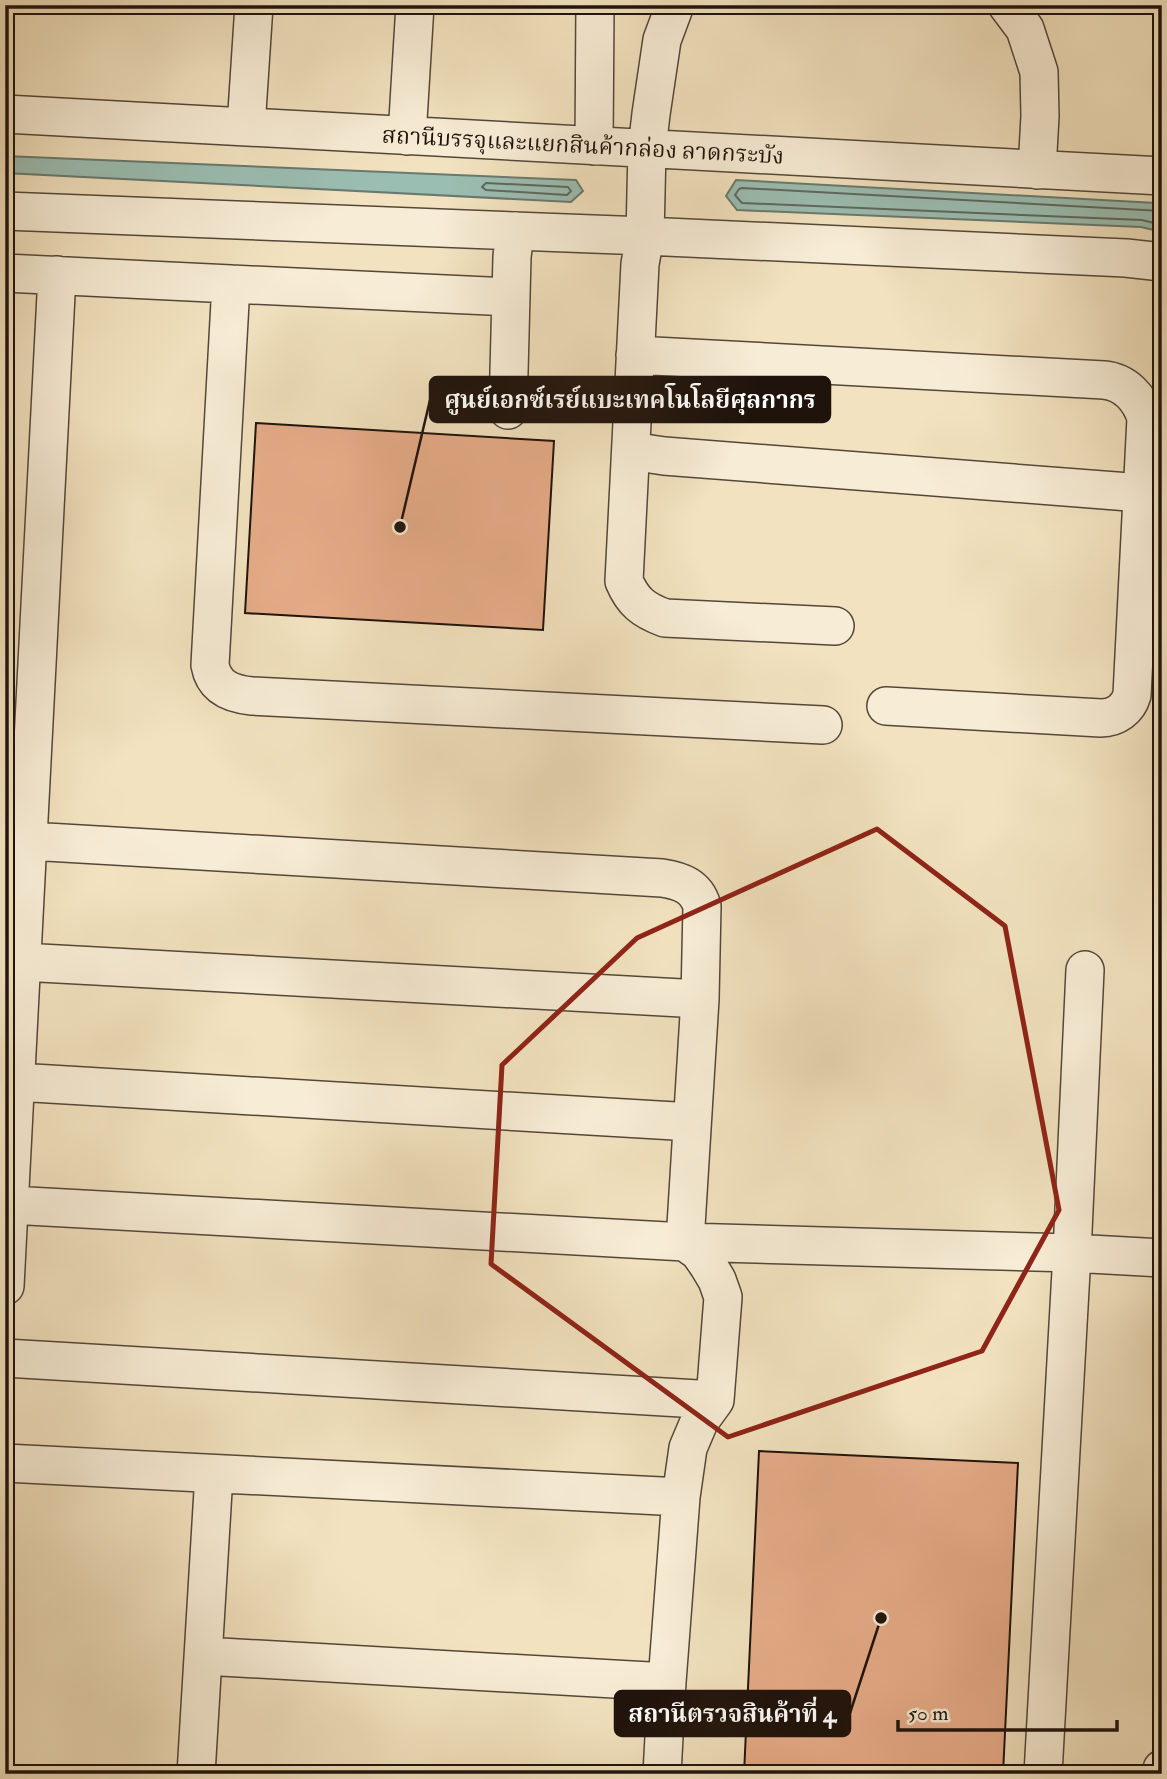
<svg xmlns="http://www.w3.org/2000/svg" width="1167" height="1779" viewBox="0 0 1167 1779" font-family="'IM FELL Double Pica','Noto Serif Thai',serif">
<rect width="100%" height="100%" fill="#f2e2bf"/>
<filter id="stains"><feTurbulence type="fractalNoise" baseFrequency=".00286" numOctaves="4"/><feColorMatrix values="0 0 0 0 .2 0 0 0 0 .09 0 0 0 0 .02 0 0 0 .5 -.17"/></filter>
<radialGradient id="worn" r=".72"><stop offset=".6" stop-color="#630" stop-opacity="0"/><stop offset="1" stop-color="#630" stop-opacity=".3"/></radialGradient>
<path fill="#9bbeb2" stroke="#697a70" stroke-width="2" d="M5 156 576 180 583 191 571 202 5 173Z
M736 180 1156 203 1162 205V232L1141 227 737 210 726 196Z"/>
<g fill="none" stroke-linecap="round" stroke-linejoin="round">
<path stroke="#5d685f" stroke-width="2" d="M486 183 568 187 571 191 567 195 486 190 482 187Z
M1162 211 742 188 739 189 735 195 742 203 1142 220 1162 225"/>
</g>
<path fill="#e6ac89" stroke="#1f130c" stroke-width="2" d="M256 423 554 441 543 630 245 613Z
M759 1451 1018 1463 1003 1774H744Z"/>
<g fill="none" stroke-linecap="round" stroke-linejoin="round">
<g stroke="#544739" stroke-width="40">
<path id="minor" d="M675 5 662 40 651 114 647 149 645 236 640 264 624 581C633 602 643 610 665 618L835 626
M1007 5 1025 29 1039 72 1040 116 1037 170
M5 114 1162 176
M246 127 254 5
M407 136 415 5
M594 146 595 5
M5 211 645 236 1126 258 1162 262
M5 273 231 284
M511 297 231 284 210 665C214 687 231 694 252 696L823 725
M635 355 1104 380C1125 382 1140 398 1146 418L1132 695C1128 709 1116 718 1101 718L886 706
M508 410 512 257 515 231
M631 451 664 456 1142 493
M29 841 662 878C681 881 696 886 702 906L700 999 685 1242 699 1252 708 1265 717 1280 723 1297 715 1400 699 1422 688 1448 681 1497 667 1682 662 1774
M22 962 700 999
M16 1082 692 1122
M10 1205 685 1242 1072 1253 1162 1258
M5 1286 57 275
M5 1358 715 1400
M5 1463 681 1497
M204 1656 667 1682
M196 1774 214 1474
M1043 1774 1072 1253 1085 970
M1162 1774V1769"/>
</g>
<use href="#minor" stroke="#f7ecd5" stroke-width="37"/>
</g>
<path fill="none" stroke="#8f2418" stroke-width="5" stroke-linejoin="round" d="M877 829 1005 926 1059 1210 982 1351 728 1437 491 1264 502 1065 637 938Z"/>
<g text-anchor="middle" stroke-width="5" stroke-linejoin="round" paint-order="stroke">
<g font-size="23" fill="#1f130c" stroke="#f7ecd5">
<text transform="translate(583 145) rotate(3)" y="8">สถานีบรรจุและแยกสินค้ากล่อง ลาดกระบัง</text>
</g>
</g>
<path fill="none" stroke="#1f130c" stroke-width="2.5" d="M400 527L430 400M881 1618L850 1713"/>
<g fill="#1f130c" stroke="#f7ecd5" stroke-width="2.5">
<circle cx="400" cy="527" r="7"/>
<circle cx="881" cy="1618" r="7"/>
</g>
<g fill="#1f130c" stroke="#1f130c" stroke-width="2.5">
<rect x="430" y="377" width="400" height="45" rx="7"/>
<rect x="615" y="1691" width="235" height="45" rx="7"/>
</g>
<g font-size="24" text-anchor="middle" font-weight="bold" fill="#fff">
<text x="630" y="408">ศูนย์เอกซ์เรย์แบะเทคโนโลยีศุลกากร</text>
<text x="732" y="1722">สถานีตรวจสินค้าที่ 4</text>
</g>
<rect width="1167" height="1779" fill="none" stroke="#f2e2bf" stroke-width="28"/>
<rect x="7" y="7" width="1153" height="1765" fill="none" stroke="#1f130c" stroke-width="3.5"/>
<rect x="14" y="14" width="1139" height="1751" fill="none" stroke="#1f130c" stroke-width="2"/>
<path d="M898 1720v10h219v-10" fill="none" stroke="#1f130c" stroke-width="3.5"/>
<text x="908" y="1720" font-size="21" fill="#1f130c" stroke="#f7ecd5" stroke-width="5" paint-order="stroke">50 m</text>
<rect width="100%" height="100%" filter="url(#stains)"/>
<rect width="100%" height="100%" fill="url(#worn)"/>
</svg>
